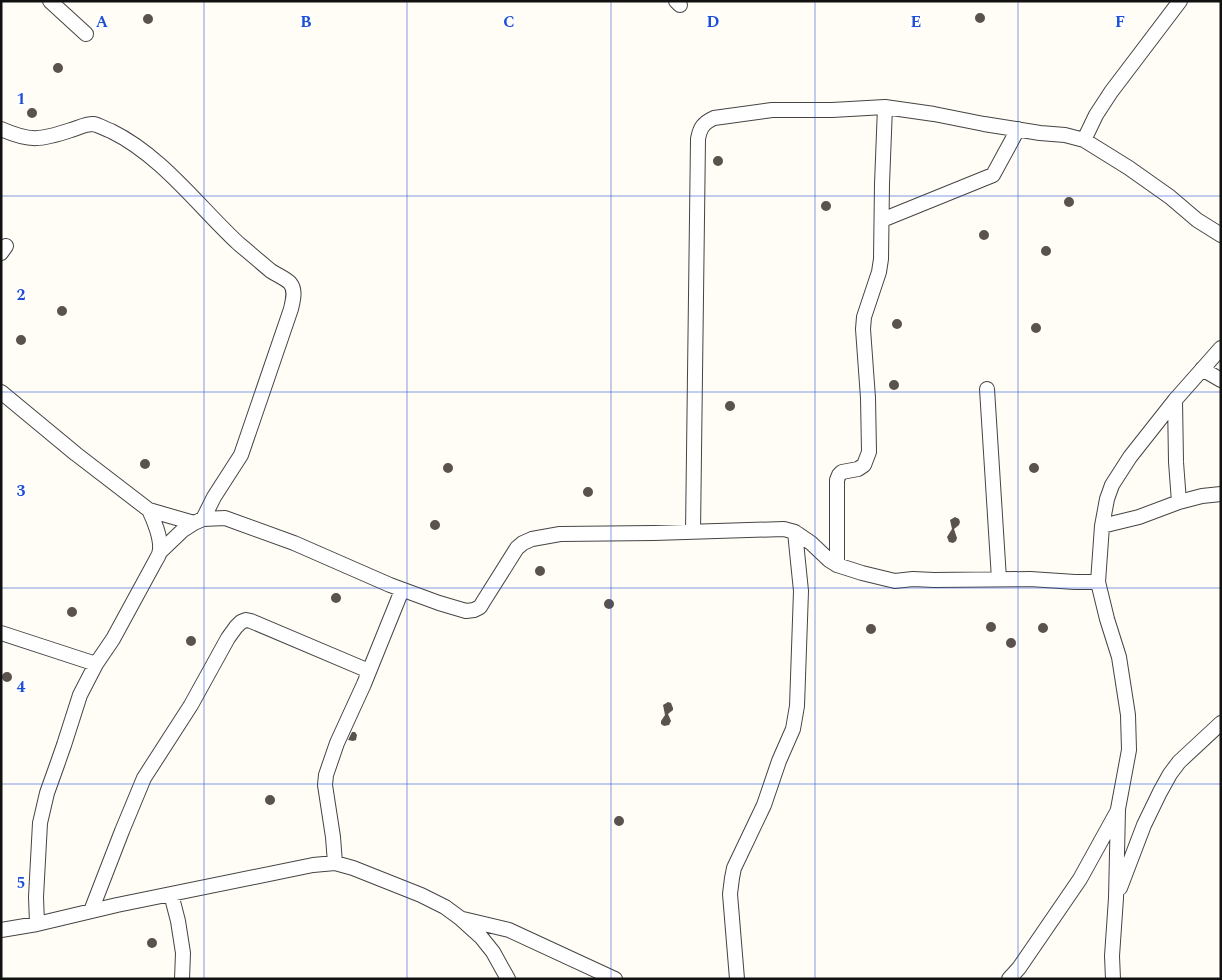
<svg xmlns="http://www.w3.org/2000/svg" width="1222" height="980" viewBox="0 0 1222 980" font-family="Spectral,serif">
<rect width="100%" height="100%" fill="#fffdf5"/>
<path fill="#5a524d" d="M975 18a5 5 0 1 1 10 0a5 5 0 1 1-10 0Z
M143 19a5 5 0 1 1 10 0a5 5 0 1 1-10 0Z
M53 68a5 5 0 1 1 10 0a5 5 0 1 1-10 0Z
M27 113a5 5 0 1 1 10 0a5 5 0 1 1-10 0Z
M713 161a5 5 0 1 1 10 0a5 5 0 1 1-10 0Z
M1064 202a5 5 0 1 1 10 0a5 5 0 1 1-10 0Z
M821 206a5 5 0 1 1 10 0a5 5 0 1 1-10 0Z
M979 235a5 5 0 1 1 10 0a5 5 0 1 1-10 0Z
M1041 251a5 5 0 1 1 10 0a5 5 0 1 1-10 0Z
M57 311a5 5 0 1 1 10 0a5 5 0 1 1-10 0Z
M892 324a5 5 0 1 1 10 0a5 5 0 1 1-10 0Z
M1031 328a5 5 0 1 1 10 0a5 5 0 1 1-10 0Z
M16 340a5 5 0 1 1 10 0a5 5 0 1 1-10 0Z
M889 385a5 5 0 1 1 10 0a5 5 0 1 1-10 0Z
M725 406a5 5 0 1 1 10 0a5 5 0 1 1-10 0Z
M140 464a5 5 0 1 1 10 0a5 5 0 1 1-10 0Z
M1029 468a5 5 0 1 1 10 0a5 5 0 1 1-10 0Z
M443 468a5 5 0 1 1 10 0a5 5 0 1 1-10 0Z
M583 492a5 5 0 1 1 10 0a5 5 0 1 1-10 0Z
M955 517 959 519 960 522 959 525 954 529 957 538 956 541 953 543 949 542 947 537 952 529 950 520Z
M430 525a5 5 0 1 1 10 0a5 5 0 1 1-10 0Z
M535 571a5 5 0 1 1 10 0a5 5 0 1 1-10 0Z
M331 598a5 5 0 1 1 10 0a5 5 0 1 1-10 0Z
M604 604a5 5 0 1 1 10 0a5 5 0 1 1-10 0Z
M67 612a5 5 0 1 1 10 0a5 5 0 1 1-10 0Z
M986 627a5 5 0 1 1 10 0a5 5 0 1 1-10 0Z
M1038 628a5 5 0 1 1 10 0a5 5 0 1 1-10 0Z
M866 629a5 5 0 1 1 10 0a5 5 0 1 1-10 0Z
M186 641a5 5 0 1 1 10 0a5 5 0 1 1-10 0Z
M1006 643a5 5 0 1 1 10 0a5 5 0 1 1-10 0Z
M2 677a5 5 0 1 1 10 0a5 5 0 1 1-10 0Z
M668 702 671 703 673 708V710L668 714 671 721 669 725 664 726 661 724V721L665 715 663 705Z
M352 732H355L357 735 356 740 353 741 348 740Z
M265 800a5 5 0 1 1 10 0a5 5 0 1 1-10 0Z
M614 821a5 5 0 1 1 10 0a5 5 0 1 1-10 0Z
M147 943a5 5 0 1 1 10 0a5 5 0 1 1-10 0Z"/>
<g fill="none" stroke-linecap="round" stroke-linejoin="round">
<g stroke="#444" stroke-width="16">
<path id="minor" d="M50 1 86 34
M676 1 680 5
M1 129C30 142 41 140 71 130 78 128 85 124 93 124 99 125 105 129 111 131 162 156 198 206 239 244 250 253 260 262 271 271 277 275 285 278 290 283 296 290 293 300 291 309L241 455 214 497 203 519
M1084 140 1096 115 1111 92 1180 1
M882 220 993 175 1018 129
M1 253 6 246
M1202 369 1221 380
M987 389 999 579
M1 392 76 454 149 510C154 520 161 538 160 549 160 553 158 557 156 560L113 639 96 664 80 695 64 745 57 765 47 793 40 823 36 897 37 924
M1175 400 1176 462 1179 502
M149 510 194 523
M1102 526 1139 517 1179 502 1202 496 1221 494
M693 532 698 139C700 128 703 123 714 118L772 110H832L885 107 934 114 984 124 1040 133 1065 135 1084 140 1129 168 1170 197 1197 220 1221 235
M160 552 183 530 194 523 203 519 225 518 294 543 390 585 439 603 466 611 474 610 480 607 483 602 517 548 523 543 532 539 560 534 654 533 784 529 795 532 811 543 829 560 837 565 862 573 895 581 913 579 934 580 1030 579 1075 582H1098L1102 526 1107 499 1112 485 1130 457 1175 400 1221 348
M837 565V480L839 475 842 472 858 469 864 465 869 452 868 398 863 329 864 317 879 272 881 259 882 184 885 107
M1098 582 1107 619 1119 657 1128 715 1129 750 1118 809 1116 898 1112 956 1113 979
M1 633 96 664
M335 863 333 837 325 785 326 775 337 743 364 684 402 590
M1120 888 1144 825 1160 792 1170 774 1179 762 1221 723
M171 894 178 921 183 953 182 979
M91 911 122 831 144 778 191 705 228 638 236 627 241 622 246 620 251 621 369 671
M463 919 509 930 615 979
M1 930 37 924 117 905 313 865 335 863 353 868 421 895 445 907 460 918 481 937 493 952 508 979
M737 979 730 894 732 878 734 868 764 805 779 761 793 729 797 706 801 591 795 532
M1009 979 1019 968 1080 879 1117 812"/>
</g>
<use href="#minor" stroke="#fff" stroke-width="14"/>
</g>
<path fill="none" stroke="#1d4ed8" stroke-width="1" stroke-opacity="0.55" d="M204 1V979M407 1V979M611 1V979M815 1V979M1018 1V979M1 196H1221M1 392H1221M1 588H1221M1 784H1221"/>
<g font-size="16" text-anchor="middle" font-weight="bold" fill="#1d4ed8" stroke="#fff" stroke-width="5" stroke-linejoin="round" paint-order="stroke">
<text x="102" y="27">A</text>
<text x="306" y="27">B</text>
<text x="509" y="27">C</text>
<text x="713" y="27">D</text>
<text x="916" y="27">E</text>
<text x="1120" y="27">F</text>
<text x="21" y="104">1</text>
<text x="21" y="300">2</text>
<text x="21" y="496">3</text>
<text x="21" y="692">4</text>
<text x="21" y="888">5</text>
</g>
<rect width="1222" height="980" fill="none" stroke="#111111" stroke-width="5"/>
</svg>
